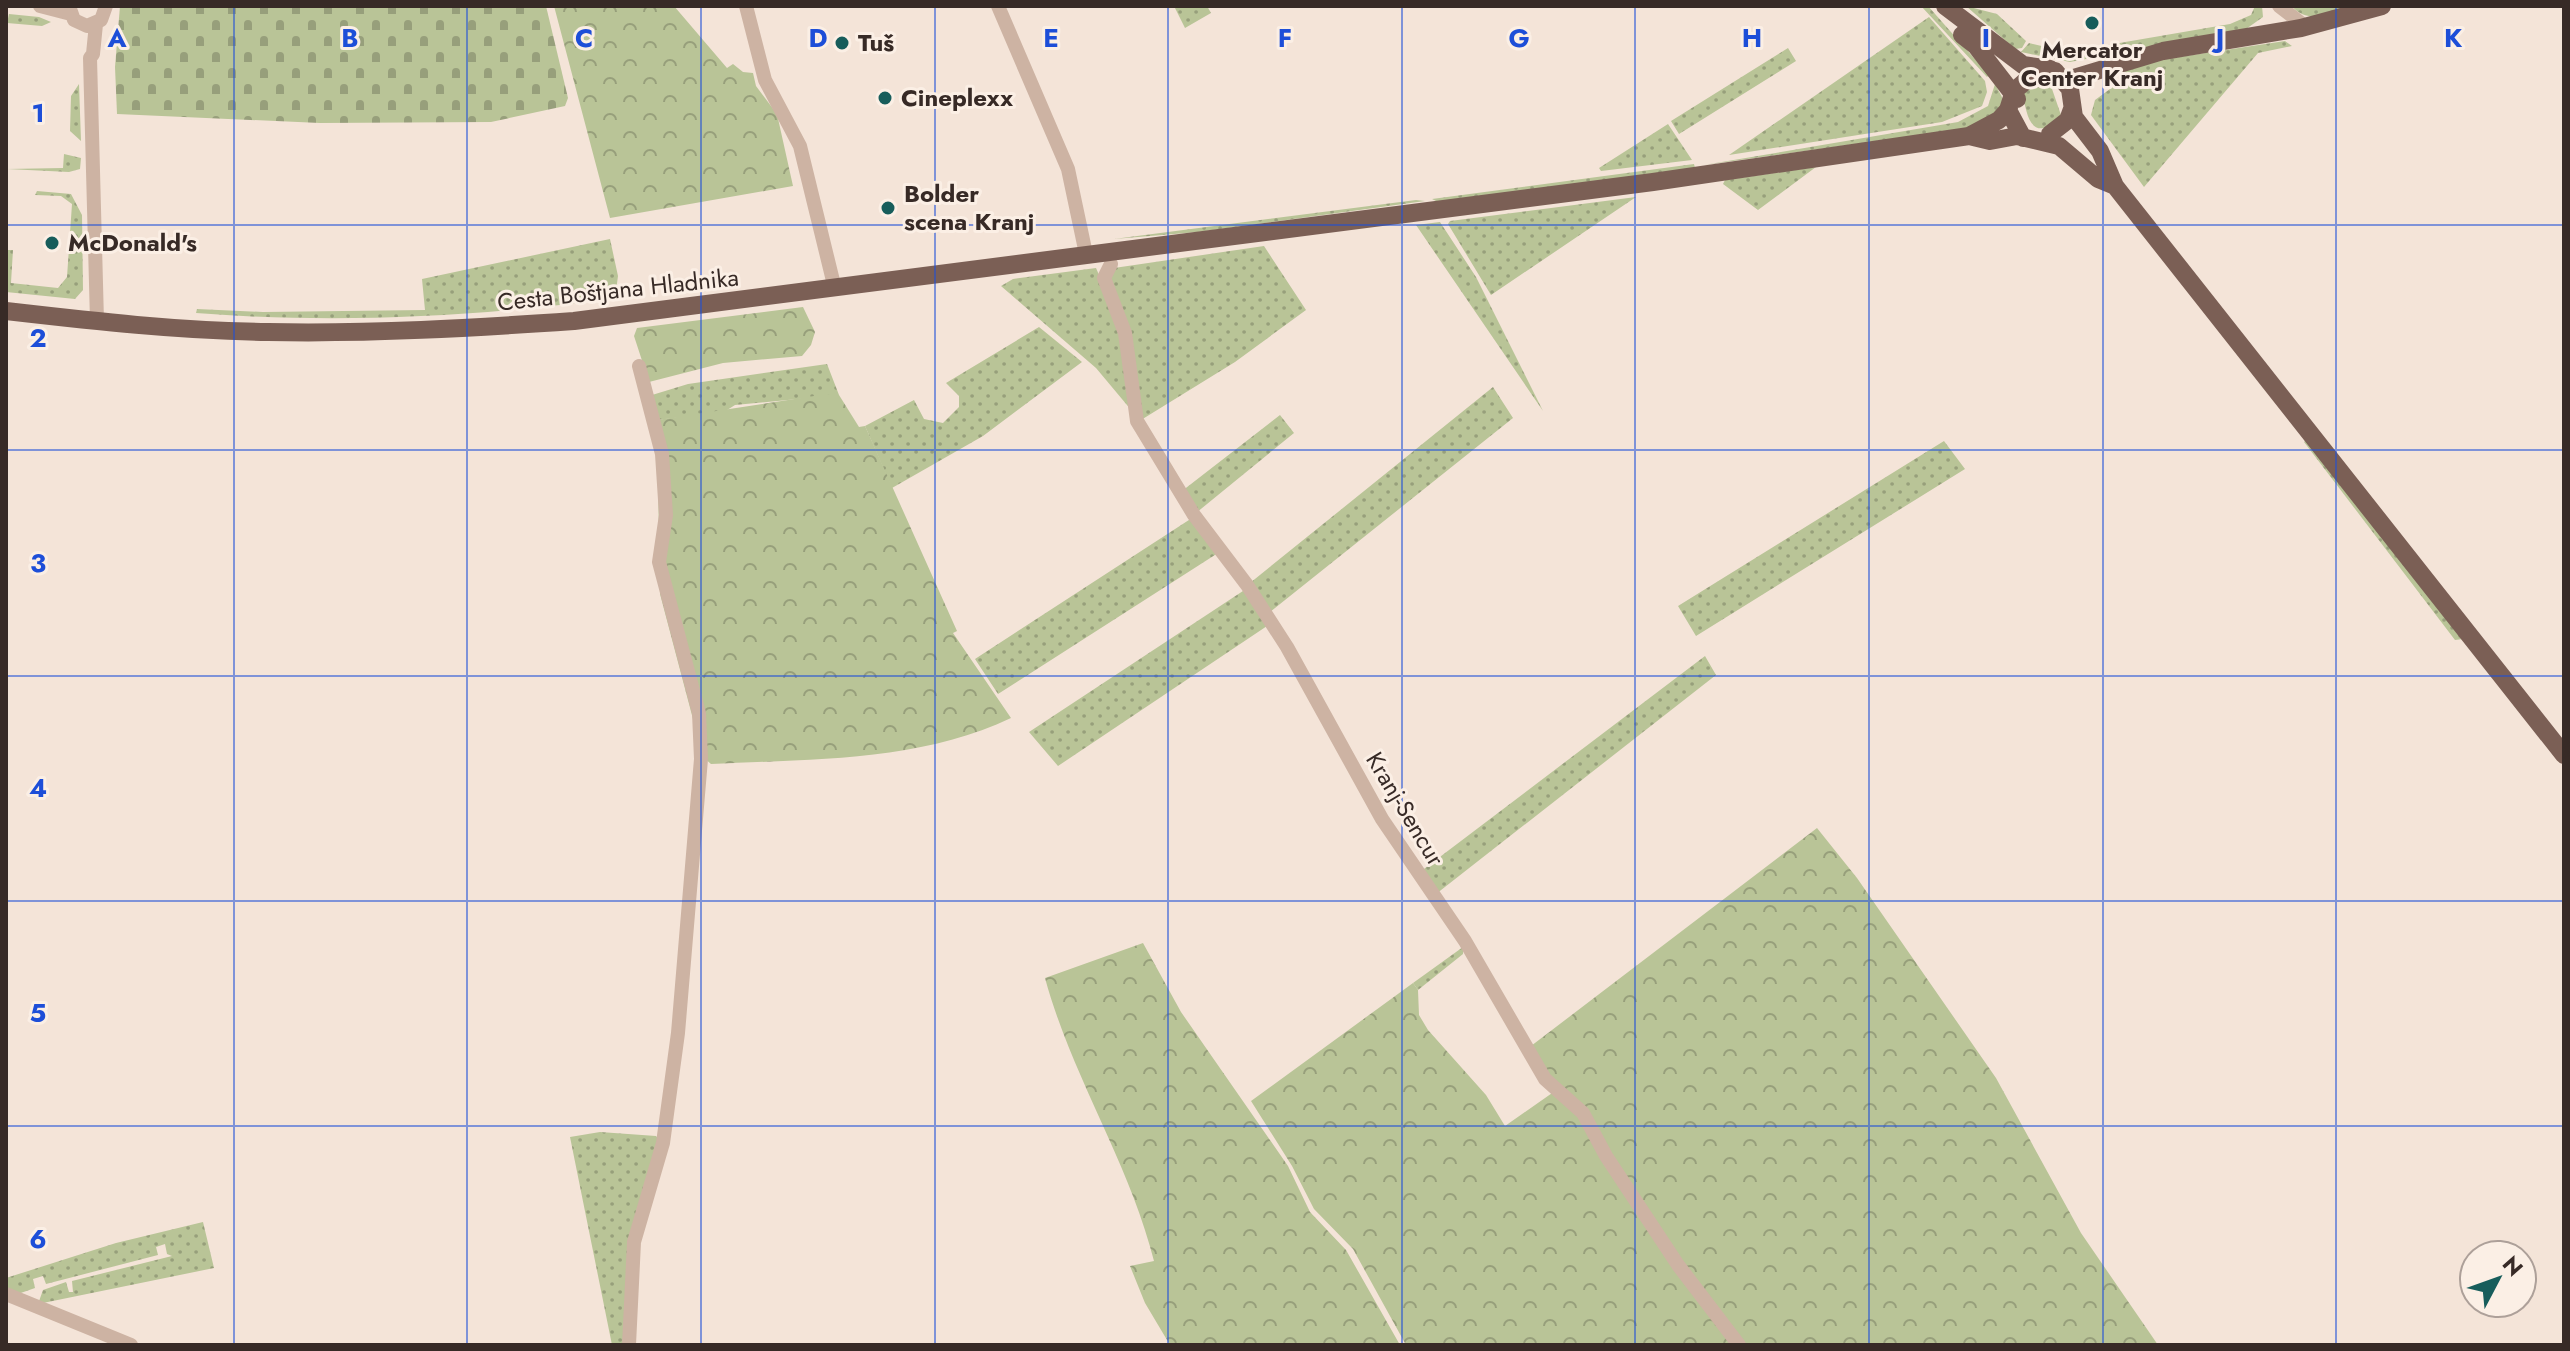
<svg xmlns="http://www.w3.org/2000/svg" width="2570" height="1351" viewBox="0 0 2570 1351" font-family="Jost,sans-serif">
<defs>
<pattern id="grass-dots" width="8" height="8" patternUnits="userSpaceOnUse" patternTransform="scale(2)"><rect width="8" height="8" fill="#b9c497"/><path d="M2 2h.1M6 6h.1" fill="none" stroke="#979f7b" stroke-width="1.8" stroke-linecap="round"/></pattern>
<pattern id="forest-crowns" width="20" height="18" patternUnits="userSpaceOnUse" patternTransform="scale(2)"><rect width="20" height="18" fill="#b9c497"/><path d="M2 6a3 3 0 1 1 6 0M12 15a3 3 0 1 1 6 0" fill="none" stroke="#979f7b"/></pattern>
<pattern id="cemetery-stones" width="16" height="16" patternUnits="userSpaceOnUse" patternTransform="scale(2)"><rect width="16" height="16" fill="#b9c497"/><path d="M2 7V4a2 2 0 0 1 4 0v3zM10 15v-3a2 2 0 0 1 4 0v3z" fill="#979f7b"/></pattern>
</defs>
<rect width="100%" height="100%" fill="#f4e4d8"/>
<path fill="url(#grass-dots)" d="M1174 6H1207L1211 13 1185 28Z
M1921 6H1928L1989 75 1987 77Z
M1966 6 1997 14 2026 41 2022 48 2015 49Z
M2255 6H2262L2263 17 2246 29 2070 62 2021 52 2029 43 2067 52 2230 24 2251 15Z
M2292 6H2362C2340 11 2308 27 2292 6Z
M9 14 39 17 51 22 42 26 7 23Z
M1929 17 1985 81 1987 92 1982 106 1942 122 1729 155Z
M2285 41 2292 46 2258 53 2144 187 2091 115 2095 100 2125 78V70L2146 62Z
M1788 48 1796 61 1679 134 1671 121Z
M79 84 81 141 70 131 71 96Z
M1995 84 2003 99 2001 110 1977 127 1704 165 1958 122 1988 106Z
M2026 86H2051L2062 118C2030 144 2027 116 2022 90Z
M1668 124 1692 160 1601 171 1599 168Z
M64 154 81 158 80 169 69 172 7 169 63 168Z
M1694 164 1695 168 1438 202 1432 199Z
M1816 167 1758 210 1723 184 1725 180Z
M37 191 71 194 82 215 83 290 75 299 6 292 8 250H13L11 283 58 288 67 277 72 204 61 196 35 195Z
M1636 197 1491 295 1448 224 1450 221Z
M1416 200 1425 201 1198 232 1114 239Z
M1440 222 1476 277 1543 411 1416 225Z
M610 239 618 276 615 298C478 317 335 324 196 313L197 309 263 312 425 310 422 279Z
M1264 246 1306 310 1235 362 1141 420 1108 274 1114 268Z
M1096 268 1119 321 1132 411 1096 368 1001 286 1013 279Z
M1039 327 1082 362 983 436 892 488 865 426 914 400 924 419 943 423 959 407V396L946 383Z
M827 364 839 395 735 405 724 412 657 420 652 395 688 384Z
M1493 387 1513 418 1270 612 1250 583Z
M1280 415 1294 433 1196 513 1182 491Z
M2308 438 2463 639 2455 640 2304 442Z
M1944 441 1965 469 1696 636 1678 606Z
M1192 518 1218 553 998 694 975 659Z
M1246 589 1270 624 1058 766 1029 732Z
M1705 656 1716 675 1436 894 1420 872Z
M1463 947V954L1418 990 1413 983Z
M600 1132 656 1136 662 1143 649 1174 625 1345H612L570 1137Z
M203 1222 214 1268 38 1304 43 1290 66 1282 69 1292H73L72 1281 172 1256 167 1254 165 1244 156 1247 158 1255 46 1284 43 1276 33 1279 35 1288 15 1295 6 1291V1278L116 1243Z"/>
<path fill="url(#forest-crowns)" d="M554 6H674L727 68 733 64 743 72 753 73 756 86 777 114 793 186 610 218Z
M803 307 815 332 811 345 802 356 723 363 649 382 634 336 637 328Z
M827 394 839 395 859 427 865 426 957 631 953 633 1011 718C919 762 810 759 711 764L703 757 660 594 657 420Z
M1817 828 1857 878 1996 1078 2081 1233 2158 1345H1406L1353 1249 1314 1209 1292 1166 1251 1101 1413 983 1418 990 1419 1015 1428 1030 1486 1095 1505 1126 1555 1091 1531 1046Z
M1143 943 1181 1012 1288 1166 1310 1212 1346 1250 1400 1345H1170L1145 1303 1130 1266 1154 1261C1129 1162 1072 1077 1045 978Z"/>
<path fill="url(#cemetery-stones)" d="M120 6H546L568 98 565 106 491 122 320 123 117 114 115 67Z"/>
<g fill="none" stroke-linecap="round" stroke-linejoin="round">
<path stroke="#cdb3a3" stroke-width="14" d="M40 6 71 14
M69 6 74 20 87 26 101 20 106 6
M746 6 765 80 800 146 835 289
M998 6 1068 169 1086 254
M2279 6 2306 27
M96 24 93 54 90 58 97 321
M1111 264 1104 278 1125 333 1137 421 1194 515 1247 585 1287 647 1382 819 1465 941 1545 1079 1583 1113 1606 1156 1678 1265 1739 1345
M6 1294 131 1345
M629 1345 634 1242 663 1143 678 1033 701 759 699 713 659 562 666 515 662 454 639 366"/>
<path stroke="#7b5f55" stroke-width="18" d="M1945 6 2023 65 2050 69
M1962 35 1976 46 2017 99
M2055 71 2070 89 2074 117 2100 151 2115 186 2564 755
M2050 134 2068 120 2072 109
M1969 136 1999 120 2008 110
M2023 138 2008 110 2014 91 2029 78 2070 79 2163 51 2301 28 2382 6
M6 311C93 321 180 331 268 332 371 334 472 328 574 321L1653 182 1969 136 1990 141 2017 136 2059 146 2098 179 2115 186"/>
</g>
<path fill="none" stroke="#1d4ed8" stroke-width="2" stroke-opacity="0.55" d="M234 6V1345M467 6V1345M701 6V1345M935 6V1345M1168 6V1345M1402 6V1345M1635 6V1345M1869 6V1345M2103 6V1345M2336 6V1345M6 225H2564M6 450H2564M6 676H2564M6 901H2564M6 1126H2564"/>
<g fill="#175d5b" stroke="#fbefe5" stroke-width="3">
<circle cx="2092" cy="23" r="8"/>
<circle cx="842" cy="43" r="8"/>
<circle cx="885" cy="98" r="8"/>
<circle cx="888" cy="208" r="8"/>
<circle cx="52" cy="243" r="8"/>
</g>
<g text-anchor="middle" stroke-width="6" stroke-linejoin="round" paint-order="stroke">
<g font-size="24" font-weight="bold" fill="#372a26" stroke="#fbefe5" text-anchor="start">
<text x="858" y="51">Tuš</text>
<text x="2092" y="58" text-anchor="middle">Mercator<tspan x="2092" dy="28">Center Kranj</tspan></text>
<text x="901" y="106">Cineplexx</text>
<text x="904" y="202">Bolder<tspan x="904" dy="28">scena Kranj</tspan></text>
<text x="68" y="251">McDonald's</text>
</g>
<g font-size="24" fill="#372a26" stroke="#fbefe5">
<text transform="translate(618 290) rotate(-6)" y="8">Cesta Boštjana Hladnika</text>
<text transform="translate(1405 809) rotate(59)" y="8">Kranj-Sencur</text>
</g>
</g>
<g font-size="26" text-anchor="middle" font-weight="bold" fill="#1d4ed8" stroke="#fbefe5" stroke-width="6" stroke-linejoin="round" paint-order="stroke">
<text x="117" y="47">A</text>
<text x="350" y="47">B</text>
<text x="584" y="47">C</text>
<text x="818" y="47">D</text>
<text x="1051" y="47">E</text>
<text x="1285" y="47">F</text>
<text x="1519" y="47">G</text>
<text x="1752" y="47">H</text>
<text x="1986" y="47">I</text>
<text x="2220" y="47">J</text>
<text x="2453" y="47">K</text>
<text x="38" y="122">1</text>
<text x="38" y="347">2</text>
<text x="38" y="572">3</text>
<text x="38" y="797">4</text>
<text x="38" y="1022">5</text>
<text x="38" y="1248">6</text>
</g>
<rect width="2570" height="1351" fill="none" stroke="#372a26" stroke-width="16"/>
<g transform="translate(2498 1279) rotate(49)"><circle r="38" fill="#fbefe5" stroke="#ada099" stroke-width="2"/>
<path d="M0-6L14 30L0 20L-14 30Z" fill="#175d5b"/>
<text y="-12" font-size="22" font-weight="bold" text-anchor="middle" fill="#372a26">N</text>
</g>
</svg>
